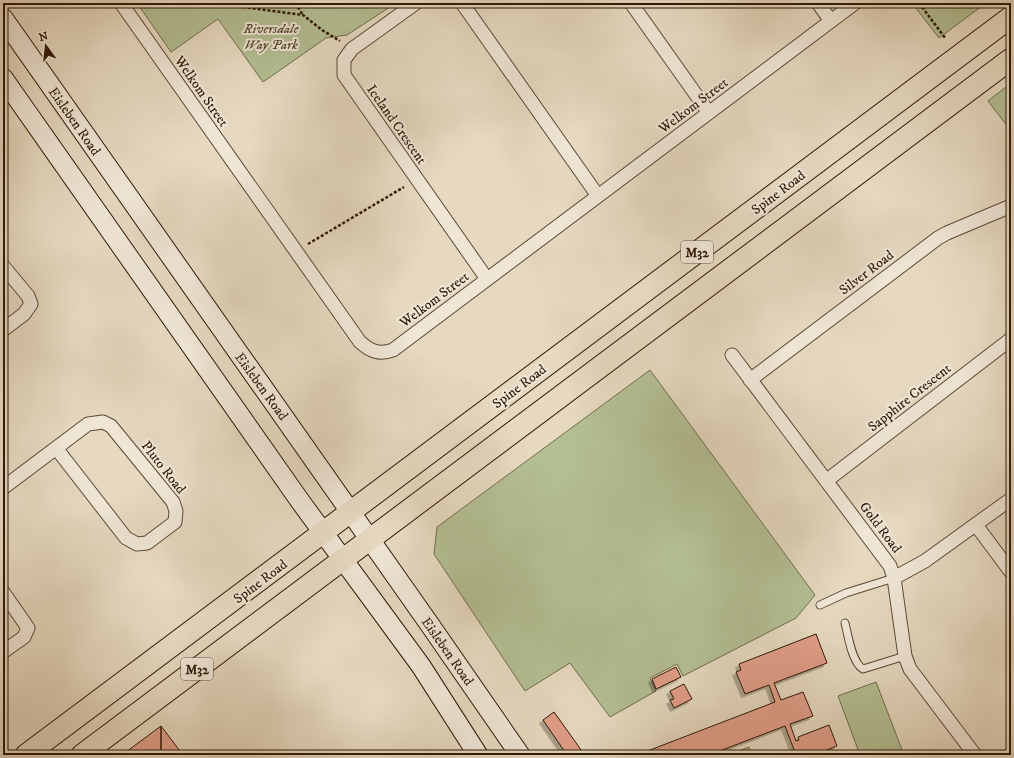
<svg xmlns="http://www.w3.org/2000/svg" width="1014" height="758" viewBox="0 0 1014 758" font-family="'IM FELL DW Pica',serif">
<defs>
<filter id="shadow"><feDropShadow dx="-3.5" dy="3.5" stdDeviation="0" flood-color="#0004"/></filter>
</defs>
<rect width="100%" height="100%" fill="#e6d9c0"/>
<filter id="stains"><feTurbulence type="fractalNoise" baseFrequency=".005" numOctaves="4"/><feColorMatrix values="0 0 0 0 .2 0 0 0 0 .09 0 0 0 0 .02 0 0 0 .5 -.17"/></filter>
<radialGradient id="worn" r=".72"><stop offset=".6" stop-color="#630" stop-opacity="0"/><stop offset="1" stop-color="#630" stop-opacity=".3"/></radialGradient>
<path fill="#b3bf93" stroke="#716c4d" d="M137 3H396L347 35 326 38 263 82 218 19 171 52Z
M912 3H986L939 38Z
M1011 83V131L988 101Z
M650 370 815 595 796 618 683 676 677 664 650 678 656 691 610 717 570 663 525 691 434 554 437 527Z
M876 682 904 755H860L838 696Z
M749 747 752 755H728Z"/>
<path fill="#e19f89" stroke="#2f1807" filter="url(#shadow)" d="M816 634 827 663 774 683 781 700 803 692 813 716 790 724 796 741 799 740 798 737 829 725 837 746 814 755H796L785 726 709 755H637L775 702 769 685 745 694 736 672 741 670 739 664Z
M676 667 681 677 656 689 652 679Z
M684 684 692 699 674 708 670 700 674 699 670 691Z
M554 712 584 754 583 755H567L543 720Z
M161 726V755H122L134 746Z
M161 726 183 755H161Z"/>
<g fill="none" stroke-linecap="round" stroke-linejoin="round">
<g stroke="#5d4835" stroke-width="9">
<path id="service" d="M820 605 846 593 894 578
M845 623C848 635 852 663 863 669L905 656"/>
</g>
<g stroke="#5d4835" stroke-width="15">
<path id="minor" d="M121 3 360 342C370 351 379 355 393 350L855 3
M416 3 352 49 344 60V75L487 279
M462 3 598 196
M631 3 709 113
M818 3 831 21
M3 266 28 296 31 304 24 314 3 330
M732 355 890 566 894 578 905 656 910 669 975 755
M750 380 938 238 947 233 1011 206
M826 481 1011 339
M3 488 88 424 103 422 111 426 173 502 176 511 175 522 147 543 137 544 126 538 56 448
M976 525 1011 572
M894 578 925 561 1011 499
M3 592 28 628 24 637 3 652"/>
</g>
<g stroke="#2f1807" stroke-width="21">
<path id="secondary" d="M3 18 430 625 520 755
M3 78 300 501 421 666 478 755"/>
</g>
<g stroke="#2f1807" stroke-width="23">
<path id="primary" d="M26 755 1011 17
M82 755 1011 59"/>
</g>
<path stroke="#2f1807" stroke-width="2.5" stroke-dasharray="3 2" stroke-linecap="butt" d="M213 3 303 15 322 30 340 41
M295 3 303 15
M919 3 946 39
M923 8 932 3
M308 244 404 187"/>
<use href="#service" stroke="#efe6d6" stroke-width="7"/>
<use href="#minor" stroke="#efe6d6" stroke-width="13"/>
<use href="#secondary" stroke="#efe6d6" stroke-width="19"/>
<use href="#primary" stroke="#e6d9c0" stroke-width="21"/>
</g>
<g text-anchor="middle" stroke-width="4" stroke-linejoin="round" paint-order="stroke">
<g fill="#efe6d6" stroke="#695645" stroke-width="1">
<rect x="681" y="241" width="32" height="22" rx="3"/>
<rect x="181" y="658" width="32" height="22" rx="3"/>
</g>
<g font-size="13" font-weight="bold" fill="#2f1807">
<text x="697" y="257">M32</text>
<text x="197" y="674">M32</text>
</g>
<g font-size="14" font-style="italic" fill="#574a31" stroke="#efe6d6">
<text x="271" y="33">Riversdale<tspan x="271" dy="16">Way Park</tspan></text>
</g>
<g font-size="14" fill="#2f1807" stroke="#efe6d6">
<text transform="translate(202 91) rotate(55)" y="5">Welkom Street</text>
<text transform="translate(693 105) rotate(-37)" y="5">Welkom Street</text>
<text transform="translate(75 121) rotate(55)" y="5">Eisleben Road</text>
<text transform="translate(397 124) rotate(55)" y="5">Iceland Crescent</text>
<text transform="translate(778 192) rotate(-37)" y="5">Spine Road</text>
<text transform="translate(866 272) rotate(-37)" y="5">Silver Road</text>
<text transform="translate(434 299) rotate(-37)" y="5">Welkom Street</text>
<text transform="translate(262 386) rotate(54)" y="5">Eisleben Road</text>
<text transform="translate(519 386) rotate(-37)" y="5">Spine Road</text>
<text transform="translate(909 397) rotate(-38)" y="5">Sapphire Crescent</text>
<text transform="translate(164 467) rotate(52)" y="5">Pluto Road</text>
<text transform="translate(881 527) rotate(53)" y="5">Gold Road</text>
<text transform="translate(260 581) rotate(-37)" y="5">Spine Road</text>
<text transform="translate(448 651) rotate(55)" y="5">Eisleben Road</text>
</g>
</g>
<rect width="1014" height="758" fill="none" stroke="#e6d9c0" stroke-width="16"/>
<rect x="4" y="4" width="1006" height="750" fill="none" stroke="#2f1807" stroke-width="2"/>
<rect x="8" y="8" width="998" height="742" fill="none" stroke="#2f1807"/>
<g transform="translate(46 46) rotate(345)" stroke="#efe6d6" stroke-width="3" paint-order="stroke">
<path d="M0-3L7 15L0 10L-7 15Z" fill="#2f1807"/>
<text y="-6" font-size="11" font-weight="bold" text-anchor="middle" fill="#2f1807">N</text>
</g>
<rect width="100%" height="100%" filter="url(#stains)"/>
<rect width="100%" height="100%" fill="url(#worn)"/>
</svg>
